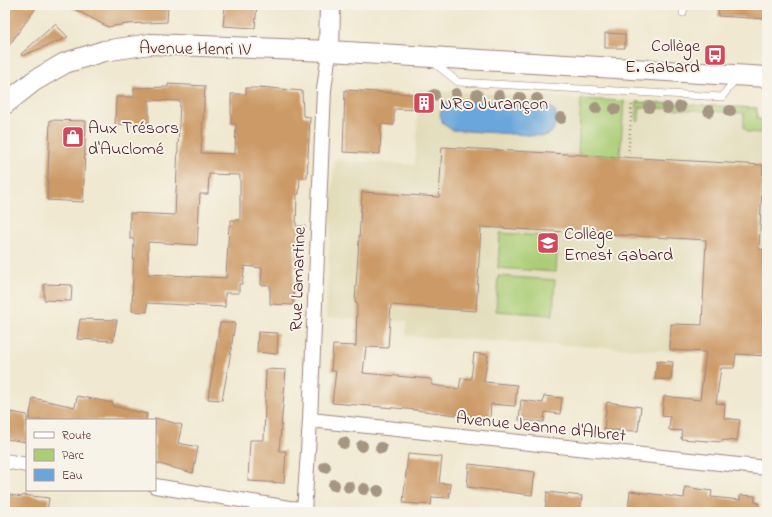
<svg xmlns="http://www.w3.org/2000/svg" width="772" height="517" viewBox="0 0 772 517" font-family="'Indie Flower',sans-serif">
<rect width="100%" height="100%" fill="#f7f3e8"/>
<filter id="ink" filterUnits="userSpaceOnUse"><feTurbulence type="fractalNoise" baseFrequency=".025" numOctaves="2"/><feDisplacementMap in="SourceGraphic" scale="8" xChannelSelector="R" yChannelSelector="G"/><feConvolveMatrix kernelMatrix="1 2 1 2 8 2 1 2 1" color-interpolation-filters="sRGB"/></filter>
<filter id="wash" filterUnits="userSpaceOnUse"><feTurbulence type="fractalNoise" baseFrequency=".012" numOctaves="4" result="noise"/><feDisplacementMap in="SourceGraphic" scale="16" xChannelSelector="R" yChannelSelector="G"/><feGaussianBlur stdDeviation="0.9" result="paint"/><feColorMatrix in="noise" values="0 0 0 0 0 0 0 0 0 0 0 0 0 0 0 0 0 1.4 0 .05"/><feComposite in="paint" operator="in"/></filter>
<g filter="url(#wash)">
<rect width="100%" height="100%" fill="#f0e8d0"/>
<path fill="#e2dcba" d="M419 90 757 108V119H767V357L406 336 407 321 326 318 334 160 415 165Z"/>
<path fill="#aacd76" stroke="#7a7650" d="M581 99 624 101 620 157 578 154Z
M637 102 757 108V119H764L763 129 760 133 747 132 744 128V113L640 107 639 121H636Z
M500 233 558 237 556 272 498 268Z
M498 276 555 280 553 315 496 311Z"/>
<path fill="#6aa6db" stroke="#5a6283" d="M453 99 546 104C560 111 560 124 549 135L543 136 452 130 443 124 440 114 443 104Z"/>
<g id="blocks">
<path fill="#cc9a66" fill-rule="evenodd" d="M5 5H38L5 51Z
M67 5H168L167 22 127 24 108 27Z
M225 5H257L255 28 223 26Z
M719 5H767V19L718 16Z
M55 24 68 37 22 56 21 54Z
M605 33 625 34V48H605Z
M168 84 205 86 201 153 235 154 236 124H231V94H246V88H260L259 87 302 91 303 116 310 117 307 178H300L299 194H297L296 226H305L303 248H295L293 305 270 304V285H261L262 268 245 266 242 284H239V293H225V307L147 303V312L132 311 134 239H130V213L175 215 180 101 149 100V126L115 124 116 97H134V88L168 87ZM209 174 240 175V220H231V225H229L226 278 148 274V242L197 245 200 194H208Z
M345 90 427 95V110L394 109V125L381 124 380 154 343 152Z
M50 120 86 121 83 202 47 200Z
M442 147 763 165 759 249 766 250 764 299H767V356L736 354 734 368H721L716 403 725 404 724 418 740 420 737 441 722 440V442L681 439 682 431 669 430 670 417 662 416 664 396 700 400 706 352 670 350 671 324 702 325 706 240 481 227 476 311 391 305 388 348 366 347 363 373 430 379 432 381V385L459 389 461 378 471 379 474 353 488 355 484 382 517 385 515 406 491 404 490 419 407 409 332 403 336 371H331L333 345 356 346 357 303H355L362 192 439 197Z
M44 284 72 285 71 301 44 300Z
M80 319 117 320 113 341 77 339Z
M220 323H235L229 363 222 400 208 399Z
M258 332 278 333 277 354 257 352Z
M657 361 673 362 671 380 655 379Z
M266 369 286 370 279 451H286L284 483 248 481 250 440H264Z
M77 396 113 403 112 406 147 414 146 420H29L33 398 75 407Z
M544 396 562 398 560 414 545 412 544 422 519 420 521 400 543 403Z
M607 402 641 407 638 431 604 430Z
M11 412 27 415V442L6 439Z
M155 418 182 425 178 443 198 447 193 473 155 463Z
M408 454 442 457 439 483 451 484 449 498 432 497 431 505 403 503Z
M469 464 535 472 532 495 467 487Z
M685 487 712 491 711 497 740 500V495L755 496V502L759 503V512H628L630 491 684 498Z
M547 492 582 496 580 512H545Z
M5 494 22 497 23 495 49 498 47 512H5Z"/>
</g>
</g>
<g filter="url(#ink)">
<use href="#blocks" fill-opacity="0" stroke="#9d847e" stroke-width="1"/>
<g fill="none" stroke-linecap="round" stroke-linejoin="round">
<g stroke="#9d847e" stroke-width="8">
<path id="lane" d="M683 13 684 5
M433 62 458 82 722 97 736 78"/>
</g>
<g stroke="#9d847e" stroke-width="16">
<path id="street" d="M310 420 767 468
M5 461 27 465
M155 486 289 508 305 509
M304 512 310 420 324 90 329 51"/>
</g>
<g stroke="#9d847e" stroke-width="22">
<path id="secondary" d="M329 51 330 5
M5 104 34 81 65 63 104 51 150 44 329 51 767 77"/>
</g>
<path stroke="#9d847e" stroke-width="2.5" stroke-dasharray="1 3" stroke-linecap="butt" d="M628 158 632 104"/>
<use href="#lane" stroke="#fff" stroke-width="7"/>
<use href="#street" stroke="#fff" stroke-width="14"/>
<use href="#secondary" stroke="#fff" stroke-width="20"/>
</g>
<g fill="#a59682">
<circle cx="456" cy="94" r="6"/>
<circle cx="434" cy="95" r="6"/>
<circle cx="477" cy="95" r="6"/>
<circle cx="499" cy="96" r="6"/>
<circle cx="520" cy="98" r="6"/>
<circle cx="537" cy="99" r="6"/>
<circle cx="649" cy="107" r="6"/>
<circle cx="680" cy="107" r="6"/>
<circle cx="596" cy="108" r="6"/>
<circle cx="667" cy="108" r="6"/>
<circle cx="615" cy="109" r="6"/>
<circle cx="709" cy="111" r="6"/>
<circle cx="730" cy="111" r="6"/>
<circle cx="561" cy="118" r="6"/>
<circle cx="344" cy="443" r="6"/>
<circle cx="362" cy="446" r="6"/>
<circle cx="381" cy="448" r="6"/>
<circle cx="325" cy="467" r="6"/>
<circle cx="334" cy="485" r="6"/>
<circle cx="349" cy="487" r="6"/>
<circle cx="364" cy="489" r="6"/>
<circle cx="378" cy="491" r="6"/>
</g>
</g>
<defs>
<g id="bus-square" transform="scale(1.15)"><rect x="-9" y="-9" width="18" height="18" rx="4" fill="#d1495b" stroke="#f7f3e8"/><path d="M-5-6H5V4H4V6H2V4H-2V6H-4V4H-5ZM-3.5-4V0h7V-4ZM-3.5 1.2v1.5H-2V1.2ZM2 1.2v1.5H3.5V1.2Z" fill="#fff"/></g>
<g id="building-square" transform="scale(1.15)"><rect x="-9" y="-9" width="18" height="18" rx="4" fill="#d1495b" stroke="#f7f3e8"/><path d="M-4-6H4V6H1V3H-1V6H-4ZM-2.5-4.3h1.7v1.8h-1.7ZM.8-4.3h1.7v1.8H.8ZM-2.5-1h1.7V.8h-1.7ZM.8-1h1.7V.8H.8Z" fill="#fff"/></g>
<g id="shop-square" transform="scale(1.15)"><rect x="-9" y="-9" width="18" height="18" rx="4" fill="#d1495b" stroke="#f7f3e8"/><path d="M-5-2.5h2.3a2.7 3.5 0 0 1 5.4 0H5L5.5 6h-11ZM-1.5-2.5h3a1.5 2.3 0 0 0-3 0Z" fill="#fff"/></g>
<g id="school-square" transform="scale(1.15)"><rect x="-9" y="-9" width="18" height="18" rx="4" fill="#d1495b" stroke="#f7f3e8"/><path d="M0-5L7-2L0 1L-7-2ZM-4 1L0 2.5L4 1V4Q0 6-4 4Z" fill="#fff"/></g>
</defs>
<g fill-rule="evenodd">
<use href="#bus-square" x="715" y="55"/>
<use href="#building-square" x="424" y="103"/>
<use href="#shop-square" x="73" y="137"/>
<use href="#school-square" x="548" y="243"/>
</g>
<g text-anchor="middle" stroke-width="4" stroke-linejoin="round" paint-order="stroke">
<g font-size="18" fill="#4a1f2b" stroke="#f7f3e8" text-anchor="start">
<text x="700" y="51" text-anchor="end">Collège<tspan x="700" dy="21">E. Gabard</tspan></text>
<text x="440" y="109">NRO Jurançon</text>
<text x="88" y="133">Aux Trésors<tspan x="88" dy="21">d'Auclomé</tspan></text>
<text x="564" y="239">Collège<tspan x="564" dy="21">Ernest Gabard</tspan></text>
</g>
<g font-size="18" fill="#4a1f2b" stroke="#f7f3e8">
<text transform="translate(195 48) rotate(1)" y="6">Avenue Henri IV</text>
<text transform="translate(297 279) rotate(-88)" y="6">Rue Lamartine</text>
<text transform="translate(541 426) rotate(6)" y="6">Avenue Jeanne d'Albret</text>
</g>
</g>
<rect width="772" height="517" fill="none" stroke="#f7f3e8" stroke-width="20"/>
<rect x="26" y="419" width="130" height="72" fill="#f7f3e8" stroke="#b29e9c"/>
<rect x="34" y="432" width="20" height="6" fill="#ffffff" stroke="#b29e9c"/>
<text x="62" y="439" font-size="12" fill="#4a1f2b">Route</text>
<rect x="34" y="449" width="20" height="12" fill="#aacd76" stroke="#b29e9c"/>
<text x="62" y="459" font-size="12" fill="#4a1f2b">Parc</text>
<rect x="34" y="469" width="20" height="12" fill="#6aa6db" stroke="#b29e9c"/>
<text x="62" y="479" font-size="12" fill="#4a1f2b">Eau</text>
</svg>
